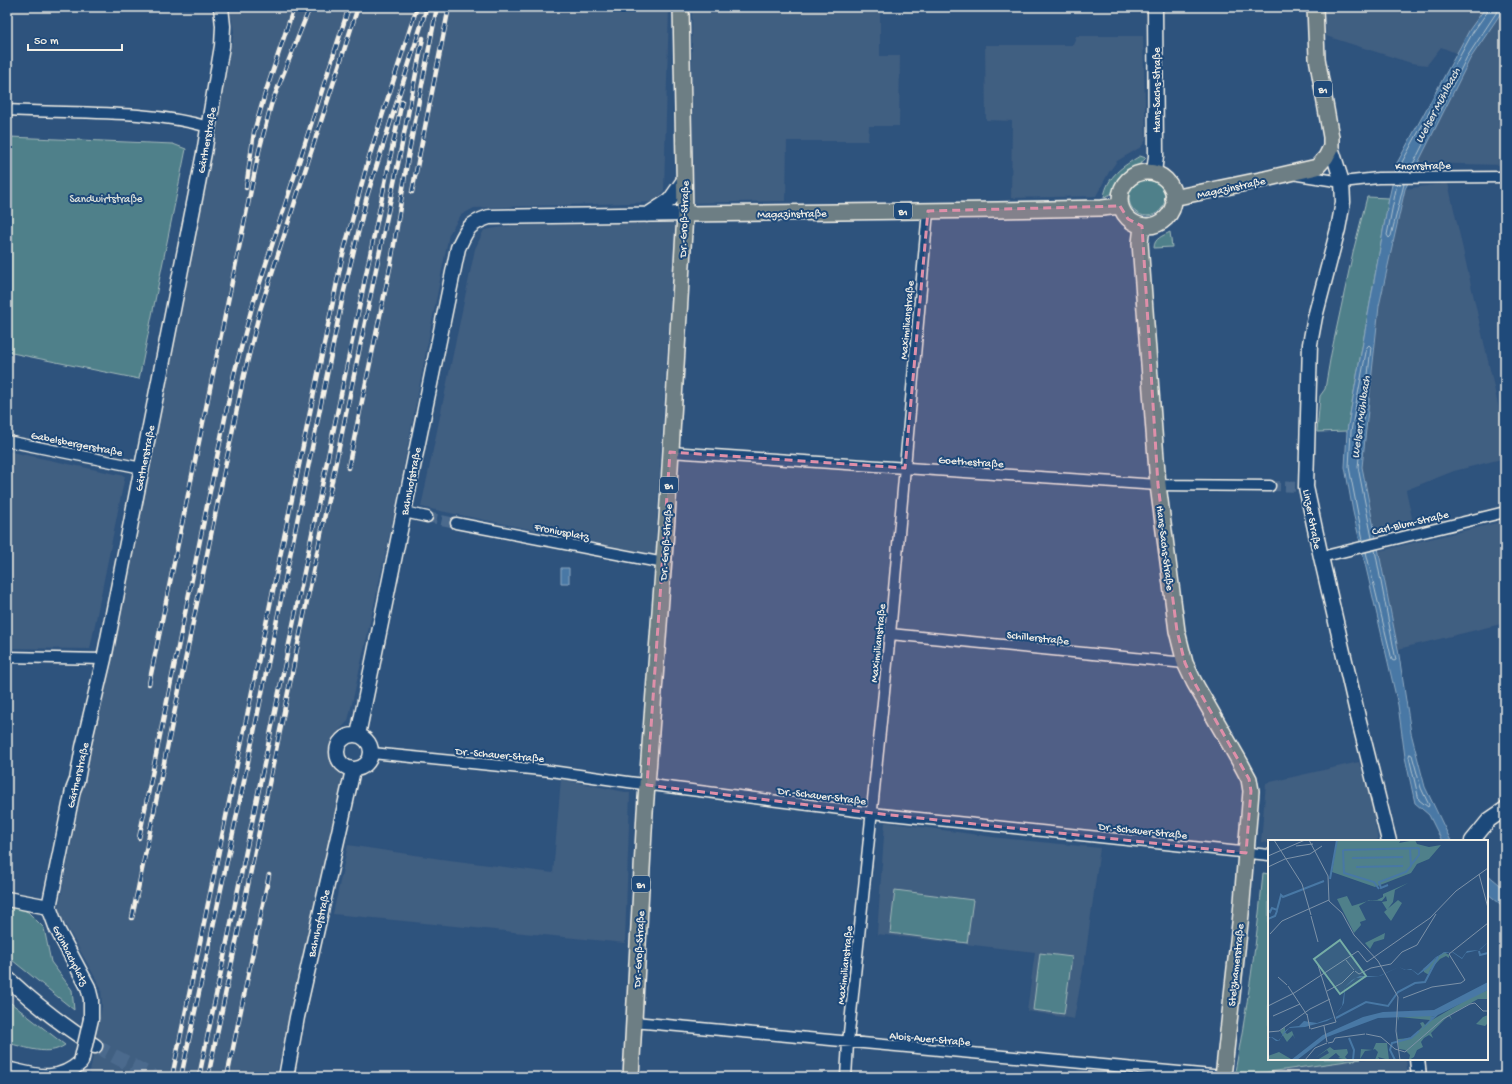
<svg xmlns="http://www.w3.org/2000/svg" width="1512" height="1084" viewBox="0 0 1512 1084" font-family="'Gochi Hand',sans-serif">
<rect width="100%" height="100%" fill="#2e537d"/>
<filter id="ink" filterUnits="userSpaceOnUse"><feTurbulence type="fractalNoise" baseFrequency=".025" numOctaves="2"/><feDisplacementMap in="SourceGraphic" scale="8" xChannelSelector="R" yChannelSelector="G"/><feConvolveMatrix kernelMatrix="1 2 1 2 8 2 1 2 1" color-interpolation-filters="sRGB"/></filter>
<g filter="url(#ink)">
<path fill="#405e81" d="M230 7H669L664 190 657 202 474 208 461 215 449 234 395 511 348 721 333 737 330 761 344 776 276 1077H89L102 1006 101 988 58 911 111 635 234 32Z
M692 7H880V56H900L899 126H869L868 141H787L786 201 691 203Z
M1324 7H1505V165L1418 163 1470 59 1441 47 1427 65 1411 63 1326 36Z
M1076 36H1143L1146 140 1141 147 1117 161 1109 172 1096 196 1011 198 1012 121 986 120 985 45H1073Z
M1448 183 1505 436V458L1454 471 1406 490 1414 527 1371 535 1359 471 1362 467 1379 306 1405 189Z
M678 222 667 352 655 555 421 507 475 249 484 230 517 225Z
M7 451 125 476 90 649 7 648Z
M1505 521V623L1398 649 1379 551Z
M1359 762 1370 790 1378 841H1269V843L1261 842 1266 783Z
M561 779 630 793 625 943 333 914 348 845 441 859 553 873Z
M885 822 1000 838 1100 848 1085 959 1074 1019 1027 1011 1035 952 877 934Z
M1361 1059H1406L1408 1077H1234Z"/>
<path fill="#4f808a" stroke="#a2b8b9" d="M7 119 10 137 173 144 186 149 139 379 7 352Z
M1140 156 1146 158C1143 161 1139 166 1135 169 1130 172 1126 172 1122 177 1115 187 1119 192 1104 197 1107 176 1123 166 1140 156Z
M1129 198a18 18 0 1 1 36 0a18 18 0 1 1-36 0Z
M1367 197 1389 198 1347 431 1317 432 1320 396 1325 389 1331 354 1353 252Z
M1170 232 1172 247 1154 248C1154 238 1163 236 1170 232Z
M1263 873 1269 874V1059H1361L1234 1077C1247 1009 1257 941 1263 873Z
M895 890 973 900 967 943 890 933Z
M7 903 28 912 44 928 51 962 72 990 74 1010 7 956Z
M1040 953 1072 957 1064 1014 1033 1010Z
M7 1000 65 1045C48 1057 26 1047 7 1043Z"/>
<path fill="#4878a5" stroke="#8da8c0" d="M1486 7H1505L1470 59 1405 189 1379 306 1362 467 1398 649 1411 733 1425 787 1451 841H1442L1429 815 1415 803 1405 757 1398 705 1353 512 1345 467 1347 431 1389 198 1397 163 1470 29Z
M561 568H569V583H561Z
M1487 874 1505 889V908L1487 893Z"/>
<g fill="none" stroke-linecap="round" stroke-linejoin="round">
<path stroke="#afc1cd" stroke-width="1" d="M1399 172 1401 164 1473 32 1488 11 1489 7
M1409 172 1467 57 1500 7
M1397 184 1387 235 1389 238 1391 236 1404 184
M1363 540 1349 467 1351 431 1367 347 1369 345 1371 347 1358 467 1372 538
M1366 552 1392 660 1394 661 1396 660 1394 650 1375 550
M1410 754 1412 755 1421 788 1429 805 1428 807 1419 800 1409 757Z"/>
<path stroke="#4c6b8d" stroke-width="10" stroke-dasharray="10 5" stroke-linecap="butt" d="M1270 486 1306 487
M427 517 456 523"/>
<path stroke="#4c6b8d" stroke-width="14" stroke-dasharray="14 7" stroke-linecap="butt" d="M95 1046 154 1077"/>
<g stroke="#f4f1e8" stroke-width="13">
<path id="street" d="M7 110C72 114 146 109 209 127
M1298 175 1342 182 1378 178 1505 177
M7 441 142 468
M670 452 1158 485 1270 486
M404 512 427 517
M456 523 664 563
M1321 557 1505 512
M890 634 1185 663
M7 657 104 659
M372 753 551 771 628 782 872 813 1269 855
M634 1022 1223 1076
M846 1077 848 1043 890 634 928 211"/>
</g>
<g stroke="#f4f1e8" stroke-width="17">
<path id="secondary" d="M1331 147 1342 182 1343 202 1338 229 1315 317 1310 344 1306 487 1321 557 1358 717 1389 841
M1154 173 1156 156 1155 7
M647 215 670 200 684 180
M337 752a17 17 0 1 1 34 0a17 17 0 1 1-34 0Z
M358 735 458 248C467 229 468 224 489 217L685 214
M1472 841 1489 820 1505 809
M7 899 49 907
M49 907 73 790 77 780 83 747 104 659 204 153 222 46 223 26 221 7
M49 907 57 929 88 987 91 999V1019
M7 978C34 1003 63 1026 95 1046
M1417 1059 1419 1077
M7 1069C36 1076 57 1084 81 1062
M286 1077 297 1017 353 770"/>
</g>
<g stroke="#f4f1e8" stroke-width="18">
<path id="primary" d="M1120 199a27 27 0 1 1 54 0a27 27 0 1 1-54 0Z
M1173 198 1265 179 1317 167 1326 157 1331 147V137L1317 58 1315 7
M685 214 998 210 1102 208 1120 206
M1142 226 1140 243 1158 485 1177 631 1185 663 1194 682 1241 764 1249 779 1251 791 1241 914 1223 1077
M631 1077 645 812 667 518 685 214 681 7"/>
</g>
<use href="#street" stroke="#1f4a7a" stroke-width="10"/>
<use href="#secondary" stroke="#1f4a7a" stroke-width="14"/>
<use href="#primary" stroke="#6d7e84" stroke-width="15"/>
<g stroke="#f4f1e8" stroke-width="4.5">
<path id="rail" d="M246 188 254 132 265 94 294 7
M412 192 449 7
M348 468 391 263 408 157 437 7
M149 684 259 151 271 105 310 7
M139 838 234 374 252 307 349 7
M132 918 244 375 260 310 358 7
M172 1077 342 258 369 157 417 7
M181 1077 244 781 344 291 367 196 427 7
M199 1077 402 101
M208 1077 400 154 423 38
M227 1077 269 875"/>
</g>
<use href="#rail" stroke="#1f4a7a" stroke-width="3" stroke-dasharray="9" stroke-linecap="butt"/>
<g stroke="#f4f1e8" stroke-width="17" stroke-linecap="butt">
<path id="secondary-bridge" d="M81 1062 91 1019"/>
</g>
<use href="#secondary-bridge" stroke="#1f4a7a" stroke-width="14"/>
</g>
</g>
<path fill="#de8fa9" fill-opacity="0.2" stroke="#de8fa9" stroke-width="3" stroke-dasharray="8 5" stroke-linejoin="round" d="M1120 206 1128 219 1142 226 1158 485 1177 631 1185 663 1194 682 1249 779 1251 791 1246 853 872 813 647 785 670 452 905 468 928 211Z"/>
<g text-anchor="middle" stroke-width="4" stroke-linejoin="round" paint-order="stroke">
<g fill="#1f4a7a" stroke="#b4bfc7" stroke-width="1">
<rect x="1314" y="81" width="18" height="16" rx="3"/>
<rect x="894" y="203" width="18" height="16" rx="3"/>
<rect x="660" y="477" width="18" height="16" rx="3"/>
<rect x="632" y="876" width="18" height="16" rx="3"/>
</g>
<g font-size="10" font-weight="bold" fill="#f4f1e8">
<text x="1323" y="93">B1</text>
<text x="903" y="215">B1</text>
<text x="669" y="489">B1</text>
<text x="641" y="888">B1</text>
</g>
<g font-size="11" fill="#f4f1e8" stroke="#1f4a7a">
<text transform="translate(1156 90) rotate(-90)" y="4">Hans-Sachs-Straße</text>
<text transform="translate(206 140) rotate(-80)" y="4">Gärtnerstraße</text>
<text transform="translate(1423 165) rotate(-1)" y="4">Knorrstraße</text>
<text transform="translate(1231 187) rotate(-12)" y="4">Magazinstraße</text>
<text transform="translate(792 213) rotate(-1)" y="4">Magazinstraße</text>
<text transform="translate(683 219) rotate(-88)" y="4">Dr.-Groß-Straße</text>
<text transform="translate(906 320) rotate(-85)" y="4">Maximilianstraße</text>
<text transform="translate(77 443) rotate(11)" y="4">Gabelsbergerstraße</text>
<text transform="translate(144 458) rotate(-79)" y="4">Gärtnerstraße</text>
<text transform="translate(971 461) rotate(4)" y="4">Goethestraße</text>
<text transform="translate(410 481) rotate(-79)" y="4">Bahnhofstraße</text>
<text transform="translate(1313 519) rotate(79)" y="4">Linzer Straße</text>
<text transform="translate(1410 522) rotate(-13)" y="4">Carl-Blum-Straße</text>
<text transform="translate(562 531) rotate(11)" y="4">Froniusplatz</text>
<text transform="translate(665 542) rotate(-86)" y="4">Dr.-Groß-Straße</text>
<text transform="translate(1166 548) rotate(83)" y="4">Hans-Sachs-Straße</text>
<text transform="translate(1038 637) rotate(6)" y="4">Schillerstraße</text>
<text transform="translate(877 643) rotate(-84)" y="4">Maximilianstraße</text>
<text transform="translate(500 754) rotate(5)" y="4">Dr.-Schauer-Straße</text>
<text transform="translate(77 775) rotate(-77)" y="4">Gärtnerstraße</text>
<text transform="translate(822 795) rotate(7)" y="4">Dr.-Schauer-Straße</text>
<text transform="translate(1143 830) rotate(6)" y="4">Dr.-Schauer-Straße</text>
<text transform="translate(318 923) rotate(-77)" y="4">Bahnhofstraße</text>
<text transform="translate(638 949) rotate(-87)" y="4">Dr.-Groß-Straße</text>
<text transform="translate(71 955) rotate(63)" y="4">Grünbachplatz</text>
<text transform="translate(844 965) rotate(-84)" y="4">Maximilianstraße</text>
<text transform="translate(1235 965) rotate(-84)" y="4">Stelzhamerstraße</text>
<text transform="translate(930 1038) rotate(5)" y="4">Alois-Auer-Straße</text>
</g>
<g font-size="11" fill="#dbe0da" stroke="#1f4a7a">
<text x="106" y="202">Sandwirtstraße</text>
</g>
<g font-size="12" font-style="italic" fill="#dadfde" stroke="#1f4a7a">
<text transform="translate(1437 105) rotate(-62)" y="4">Welser Mühlbach</text>
<text transform="translate(1360 417) rotate(-82)" y="4">Welser Mühlbach</text>
</g>
</g>
<g transform="translate(1268 840)">
<rect width="220" height="220" fill="#2e537d"/>
<path d="M69 0H133L131 3 147 0 149 4 161 7 173 5 161 19 149 24 143 33 107 47 64 32ZM140 43 127 50 125 62 119 70 114 62 119 61 118 56 114 61 101 60 91 66 98 80 92 82 93 85 86 93 69 59 79 56 84 66 103 60H109L115 57V54ZM130 60 134 63 123 81 116 72ZM117 93 116 99 106 102 102 109 97 103ZM176 112 181 115V118L178 116 172 119 162 130 161 135 156 132 155 129ZM220 150V159H210L182 175 184 180 181 176 177 179 163 193 165 198 161 195 156 198 153 202 155 207 149 210 146 217 141 220 142 215 137 210 131 209 130 203V209L129 190 130 199 143 198 154 187 152 183 155 182 157 185 162 180 131 177 130 181V176H167L163 177 164 180 205 156ZM220 175V183L217 186 208 184 215 177ZM17 187V192L19 194 24 191 27 199 25 195 19 202 12 191ZM108 203H119L121 220 110 217 112 220H107L110 212 107 209 104 210 97 211 92 219 93 209 105 210ZM62 207 66 210 79 209 80 213 77 217 80 220 70 218 72 217 68 213 59 220H49L61 213 59 210 47 218ZM11 212 23 219 0 220V216Z" fill="#4f808a"/>
<path d="M220 102 213 109 211 110 198 113 194 119 184 112 177 113 168 118 160 128 150 135 144 130H137L131 127 112 136 88 138 77 147 76 163 73 168 66 177 59 181 37 187 21 188 10 201H8L3 197 0 199 1 197H4L11 201 16 192 22 187 31 186 36 181 49 183 66 177 74 166 77 147 84 140 92 136H111L131 127 138 130 143 129 150 134 168 117 177 112H185L194 118 199 111 211 110ZM220 142V150L170 175 151 192 163 179 162 177 167 176 110 178 59 197 29 220H23L55 195 95 177 115 172 166 170Z" fill="#4878a5"/>
<path fill="none" stroke="#4878a5" stroke-width="2" d="M75 10 76 33 106 42 111 49M75 10 151 8M84 18 135 17M143 25 151 15V8M88 27 135 26M62 39 69 0M120 45 113 48 111 42 138 32 143 26 142 8M0 70 2 72 4 68 9 70 13 55 15 57 56 41M0 79 7 76 9 71M211 111 212 115 220 113M68 178 98 162 120 166 130 152 147 143 157 142 170 117M81 198 86 210 85 220M127 220 122 210 124 203 143 198 151 191"/>
<path fill="none" stroke="#7d92a8" stroke-width="1" d="M6 0 34 44 43 75M41 0 60 36 61 61 74 73 86 95 110 121 130 157 128 191 132 220M28 6 45 4M0 16 37 0M0 27 17 19 42 14 54 6M211 34 220 68M25 76 61 60M43 76 50 102M2 94 14 81 25 76M78 120 86 130M87 131 91 134 103 128 123 124 134 112 149 105 168 74M10 137 19 145M20 146 39 175M59 151 74 143 86 131M135 158 164 147 193 143 197 140 181 114 220 83M0 166 26 153 90 111 99 122 162 78 188 51 220 28M39 174 42 189M5 176 32 164M56 186 59 202M43 189 68 182 50 125M0 192 11 191 42 169 62 159M98 194 113 197 127 209 137 212 175 179 202 164 207 163 215 171H220M60 203 65 202 67 198 97 194M37 220 47 208 59 203"/>
<path fill="#76ada5" fill-opacity="0.15" stroke="#76ada5" stroke-width="2" d="M72 100 98 136 72 154 46 119Z"/>
<rect width="220" height="220" fill="none" stroke="#f4f1e8" stroke-width="2"/>
</g>
<rect width="1512" height="1084" fill="none" stroke="#1f4a7a" stroke-width="24"/>
<rect x="12" y="12" width="1488" height="1060" fill="none" stroke="#f4f1e8" stroke-width="1.5" filter="url(#ink)"/>
<path d="M28 44v6h94v-6" fill="none" stroke="#f4f1e8" stroke-width="2"/>
<text x="34" y="44" font-size="12" fill="#f4f1e8" stroke="#1f4a7a" stroke-width="3" paint-order="stroke">50 m</text>
</svg>
